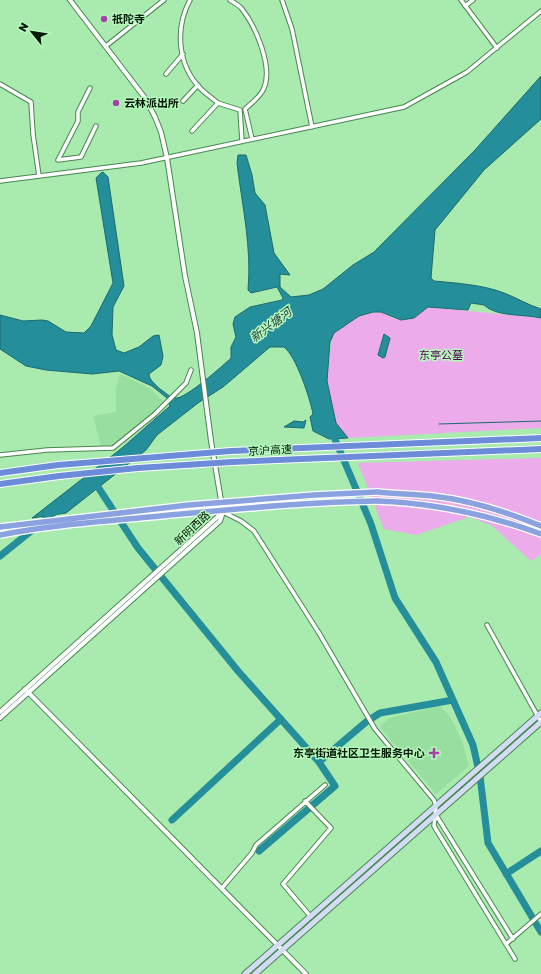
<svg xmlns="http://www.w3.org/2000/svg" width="541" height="974" viewBox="0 0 541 974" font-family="'Golos Text','Noto Sans SC',sans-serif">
<rect width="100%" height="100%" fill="#a9eaaf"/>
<path fill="#98de9f" d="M120 374 151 389 167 405 112 450 101 446 93 416 116 412V388Z
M440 706 451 718 462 741 469 766 436 794 380 727 389 718Z"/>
<path fill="#ecabeb" d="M428 307 541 318V428L348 438 336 424 327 381 332 337 334 333 359 316 367 313 381 312 395 319 414 318Z
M541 458V554L531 561 491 525 469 517 416 535 384 529 358 463Z"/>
<path fill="#248e9a" stroke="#1a6b6d" d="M541 76V119L484 170 435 230 431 278 434 281C456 283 484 285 504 293 517 298 528 305 541 309V318C524 314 496 317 484 305L471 303 468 310 428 307 414 318 401 320 381 312H373L359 316 334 333 330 342 327 381 336 423 348 438 329 439 313 431 310 417 313 414C310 398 296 356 284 347H270L223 387 198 403 157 435 146 450 66 513 32 518 122 448 170 406 167 398 152 386 119 371 92 374 46 370 26 366 0 349V315L23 321 42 320 48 321 66 332 84 333 91 326 113 283 96 178 101 173 103 172 108 177 124 286 113 307 112 335 116 350 124 353 139 347 153 336 159 335 163 356 161 365 149 374C149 380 156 385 160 389 165 392 170 398 176 398 185 399 224 365 231 358V347L236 337 233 324 235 317 250 307 282 300 283 298 277 287 251 293 248 290C252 248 242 205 237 163L238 155H246L252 175 255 193 265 205 274 253 290 275 280 274V287L291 297 309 295 323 289 353 265 374 252 475 150Z
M384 334 390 338 385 357 383 358 378 355Z
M306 420 304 428 284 427 294 421 303 422Z"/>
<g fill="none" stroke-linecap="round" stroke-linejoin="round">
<path stroke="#1a6b6d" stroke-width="1" d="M439 424 541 421"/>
<path stroke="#248e9a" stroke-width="7" d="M331 430 371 524 395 598 436 662 473 745 480 776 488 843 541 932
M94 481 138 548 238 671 319 762 366 722 380 713 453 700
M0 556 56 511
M172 820 281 719
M259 851 335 786 319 762
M506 874 541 851"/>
<g stroke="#488650" stroke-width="5.5">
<path id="minor" d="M190 0C175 28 177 65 201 89 206 94 212 98 218 103L192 131
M230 0C234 3 239 5 242 9 256 27 273 67 264 88 261 96 251 104 245 109L252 139
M282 0 292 29 312 127
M461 0 497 48
M465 6 473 0
M106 46 164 0
M166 74 183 54
M0 84 31 102 33 134 39 176
M183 101 198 85
M218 103 240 110 242 141
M58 160 78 121V112L90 88
M58 160 81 157 96 126
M0 181 141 163 404 107 467 72 541 11
M0 455 47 450 113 448 155 414 186 383 191 370
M223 512 241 521 254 531 319 633 375 729 434 800 436 806 434 826 515 959
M487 625 541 722
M305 801 331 828 283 884 311 917
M436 815 513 939
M222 888 252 853 256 845 325 785
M506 944 541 914"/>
</g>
<g stroke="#488650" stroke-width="6">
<path id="tertiary" d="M25 689 306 974
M0 712 223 512
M0 718 220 521 223 512 211 441 197 333 185 276 167 158 161 132 155 117 145 98 70 0"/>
</g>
<g stroke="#488650" stroke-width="7">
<path id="secondary" d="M245 974 541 713
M255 974 541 722"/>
</g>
<g stroke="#fff" stroke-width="8">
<path id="trunk" d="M377 492C395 494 414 494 432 496 469 500 507 512 541 526
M377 501C434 503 487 514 541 534"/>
</g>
<g stroke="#fff" stroke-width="8">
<path id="motorway" d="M231 451 541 438
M232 462 541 449
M0 473 58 465
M0 484 59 476"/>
</g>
<use href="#minor" stroke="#fff" stroke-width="3.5"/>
<use href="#tertiary" stroke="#fff" stroke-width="4"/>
<use href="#secondary" stroke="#d3dcf4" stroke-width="5"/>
<use href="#trunk" stroke="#8aa2e0" stroke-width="5.5"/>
<use href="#motorway" stroke="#6c8bd9" stroke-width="6"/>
<g stroke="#fff" stroke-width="8" stroke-linecap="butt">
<path id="trunk-bridge" d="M0 527 189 505 314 495 377 492
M0 535C55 524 113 521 169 515 238 509 307 502 377 501"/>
</g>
<g stroke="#fff" stroke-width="8" stroke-linecap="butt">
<path id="motorway-bridge" d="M58 465 231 451
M59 476 138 468 232 462"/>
</g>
<use href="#trunk-bridge" stroke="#8aa2e0" stroke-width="5.5"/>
<use href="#motorway-bridge" stroke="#6c8bd9" stroke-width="6"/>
</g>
<g fill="#a542a8" stroke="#b6f8bc" stroke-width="1.5">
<circle cx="104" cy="19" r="4"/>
<circle cx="116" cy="103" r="4"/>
<path d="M432 747h4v4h4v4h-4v4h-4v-4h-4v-4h4z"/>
</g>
<g text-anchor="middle" stroke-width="3" stroke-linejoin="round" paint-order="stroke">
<g font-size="11" font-weight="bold" fill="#021a05" stroke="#b6f8bc" text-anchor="start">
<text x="112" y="23">祇陀寺</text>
<text x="124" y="107">云林派出所</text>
<text x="425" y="757" text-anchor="end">东亭街道社区卫生服务中心</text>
</g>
<g font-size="11" fill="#540057" stroke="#b6f8bc">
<text x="441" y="359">东亭公墓</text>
</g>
<g font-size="11" fill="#021a05" stroke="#b6f8bc">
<text transform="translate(270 450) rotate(-3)" y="4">京沪高速</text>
<text transform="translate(192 528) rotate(-43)" y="4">新明西路</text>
</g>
<g font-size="12" font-style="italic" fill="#224044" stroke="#b6f8bc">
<text transform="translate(271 325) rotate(-37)" y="4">新兴塘河</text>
</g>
</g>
<g transform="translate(32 32) rotate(300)" stroke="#b6f8bc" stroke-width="3" paint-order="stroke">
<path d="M0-3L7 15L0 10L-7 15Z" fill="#021a05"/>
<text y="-6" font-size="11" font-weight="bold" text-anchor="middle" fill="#021a05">N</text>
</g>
</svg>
